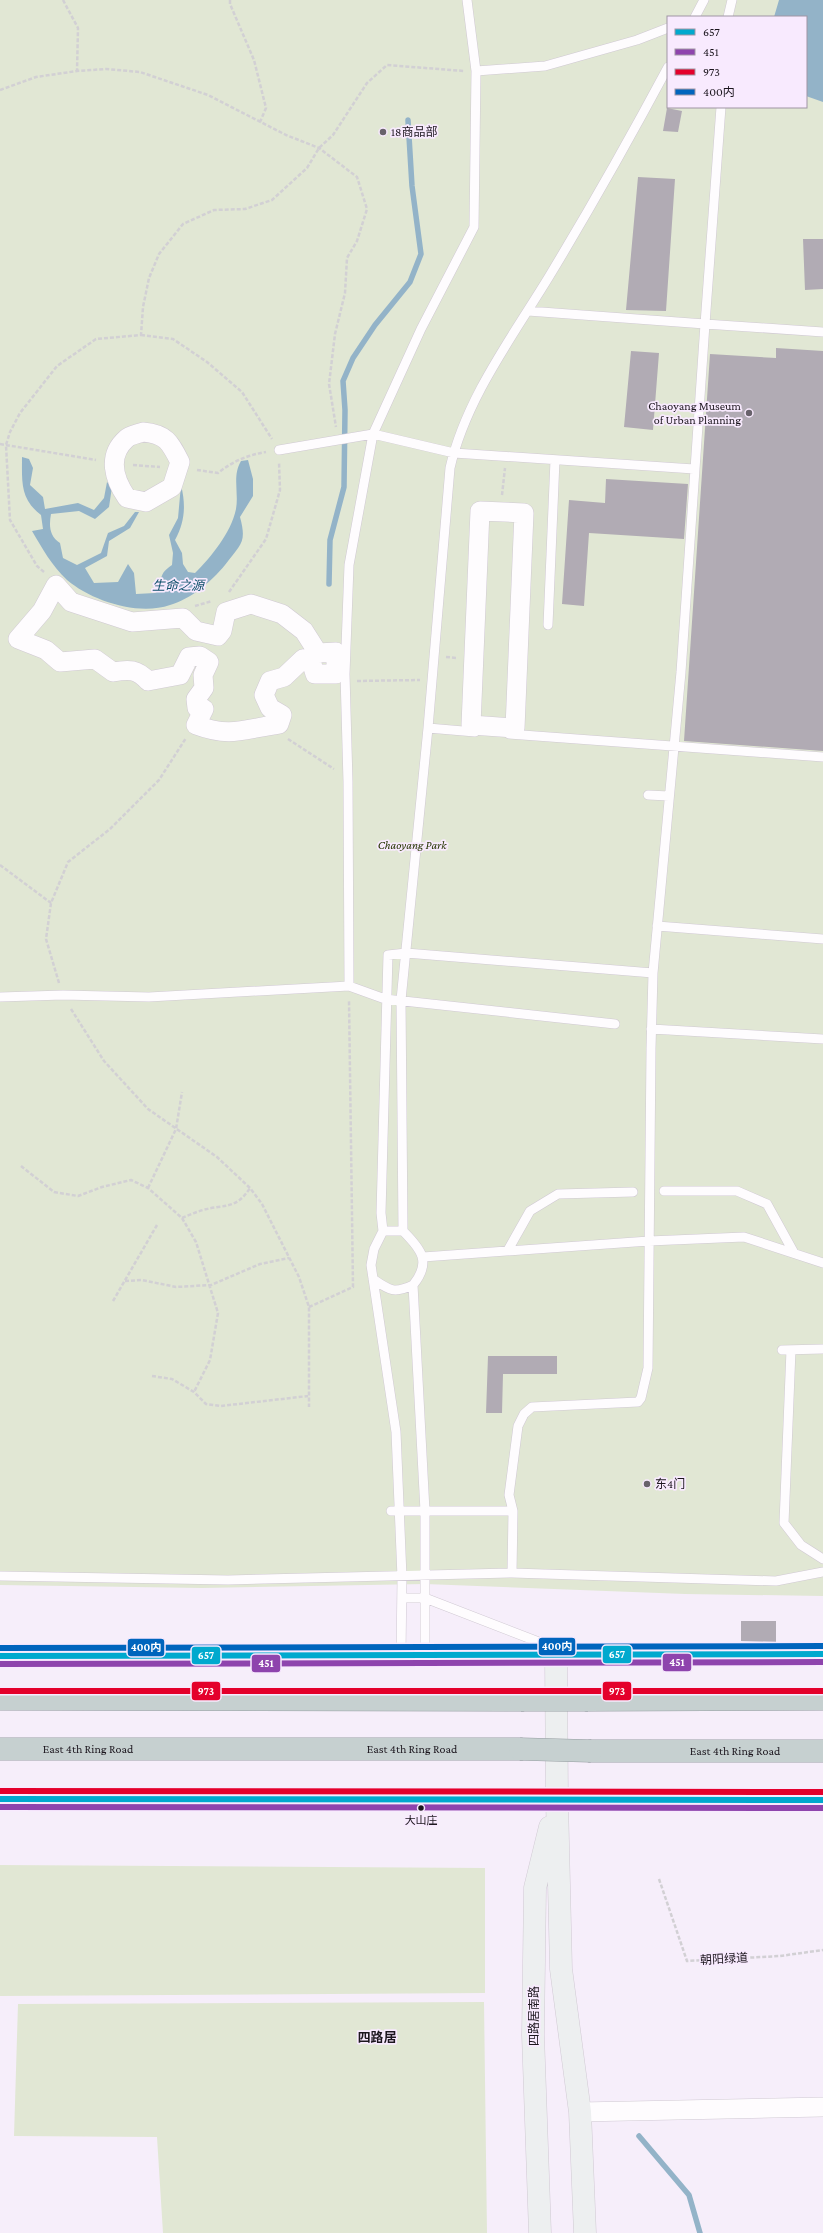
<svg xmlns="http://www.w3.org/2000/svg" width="823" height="2233" viewBox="0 0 823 2233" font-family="'Crimson Pro','Noto Sans SC',serif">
<rect width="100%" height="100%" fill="#f6eefa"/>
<path fill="#e1e7d4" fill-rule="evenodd" d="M0 0H823V1596L685 1594 425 1584 202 1588 0 1585ZM668 17H806V107H668Z
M0 1865 485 1868V1993L0 1996Z
M484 2002 487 2233H163L157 2137 14 2136 18 2004Z"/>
<path fill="#93b3c8" d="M779 0H823V102L806 96V17H774Z
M22 457 29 459 33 468 30 485 43 497 45 509 78 503 94 510 104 498 107 482 112 487 109 507 95 519 79 511 51 514C49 525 49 536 60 543L63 558 77 565 101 553 108 533 124 526 135 512H139L130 528 109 541 107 556 85 568 94 583 118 582 128 564 134 573 136 594 155 593 162 589C160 576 161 573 172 565L173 553 169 535 178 518 181 485C186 505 185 522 175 540L182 553 183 564 188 572 195 573C211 557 231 533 236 509 239 493 232 476 241 461L248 460 253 479V496L240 517C247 543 241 544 225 565 211 582 191 599 170 605 138 616 92 601 67 580 52 566 42 548 32 531L43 529 41 515C20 499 22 482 22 457Z"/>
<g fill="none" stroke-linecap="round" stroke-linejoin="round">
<path stroke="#93b3c8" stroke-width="5.5" d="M329 584 330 540 344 487 345 410 343 381 353 358 375 325 410 282 421 254 412 186 408 120
M639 2136 689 2195 700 2233"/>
</g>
<path fill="#b1abb4" d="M667 108 682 111 678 132 663 131Z
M638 177 675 179 666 311 626 310Z
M803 239H823V289L805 290Z
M776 348 823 351V751L684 741 710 354 776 358Z
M631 351 659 353 653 430 624 427Z
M606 479 688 484 684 539 589 533 584 606 562 604 569 500 605 503Z
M488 1356H557V1374H503L502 1413H486Z
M741 1621H776V1642L741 1641Z"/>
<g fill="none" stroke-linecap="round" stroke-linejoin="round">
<g stroke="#d0c9d3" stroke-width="10">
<path id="lane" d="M695 17 704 0
M728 17 732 0
M476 71 545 66 637 40 668 28
M528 311 705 324 721 107
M279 450 373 434 454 453 694 469
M548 625 555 460
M428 728 475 732
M509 734 823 757
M648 795 669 796
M657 926 823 939
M349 986 348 782 345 674 349 565 373 434 421 329 474 227 476 71 467 0
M0 997 63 995 149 997 349 986 385 999 615 1024
M651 1029 823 1039
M664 1191H737L767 1204 794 1253
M383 1231H403
M508 1250 530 1211 558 1194 633 1192
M423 1257 649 1241 744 1237 823 1263
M373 1279C389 1290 394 1294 413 1285
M782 1350 823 1349
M791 1350 784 1523 801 1545 823 1559
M391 1511H513
M512 1573 513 1511 509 1495 518 1426 524 1414 532 1407 638 1402 641 1398 648 1368 651 1049 653 973 681 672 705 324 823 332
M0 1576 228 1580 512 1573 776 1581 823 1572
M402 1598H425L544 1644 551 1651
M425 1654V1511L413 1285C432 1262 421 1249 403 1231L401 1000 428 728 450 468C466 398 513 336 550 275 591 207 630 138 668 67
M401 1656 402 1577 396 1432 371 1265 374 1249 383 1231 381 1213 388 955 406 953 653 973"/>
</g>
<g stroke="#d0c9d3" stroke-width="20">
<path id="street" d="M143 432C166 434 170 442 180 462L172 487 146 502 127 498C114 479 107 456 126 439 130 435 138 434 143 432Z
M480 511 524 513 515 728 471 725Z
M56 585 71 602 132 622 183 618 196 631 218 636 222 631 226 612 251 604 282 614 304 631 318 653 336 652V674H315L312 664 303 659 284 677 270 681 264 695 270 708 282 715 279 724C245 729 230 738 196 725L204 709 197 708 196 699 204 688 203 675 209 662 200 656 189 657 180 675 148 681C137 669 129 669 113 672L95 659 60 662 46 650 18 639 42 611Z
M580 2112 823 2107"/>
</g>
<g stroke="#d0c9d3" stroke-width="23">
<path id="secondary" d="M0 1656 823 1654
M556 1656 557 1801 561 1969 580 2112 585 2233
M0 1799 823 1800
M540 2233 533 2035 535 1888 550 1827"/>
</g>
<g stroke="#959da1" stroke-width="23">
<g id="highway">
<path d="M0 1699 521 1700"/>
<path d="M588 1700 823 1699"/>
<path id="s1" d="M0 1749H520"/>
<path id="s2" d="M591 1751H823"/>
</g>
</g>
<path stroke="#d2d0d4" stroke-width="2.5" stroke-dasharray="4 2" stroke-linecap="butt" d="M63 0 78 28 77 71
M230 0V4L254 60 266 108 260 122
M0 90 36 77 77 71 106 69 140 72 208 95 286 135 319 148 357 177 367 209 357 241 347 258 345 293 335 334 329 384 336 427
M141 335 173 339 207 362 242 392 272 439
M0 444 96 460
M133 465 160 467
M197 470 218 473C233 461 248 455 266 452
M502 495 505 468
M44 572 37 566 10 520 6 445 10 432 20 413 57 366 96 339 141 335 143 307 149 278 159 254 183 224 214 210 245 209 272 200 307 168 319 148 333 135 367 83 387 65 464 71
M229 592 266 539 280 490 279 462
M195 606 212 601
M446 657 457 658
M357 681 420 680
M288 739 334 769
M0 865 51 903
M59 983 46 939 51 903 68 862 110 829 159 780 186 738
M71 1009 104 1061 148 1109 217 1157 250 1188 262 1204 299 1277 309 1307V1407
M21 1166 54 1192 78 1196 102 1187 131 1180 148 1188 182 1218 196 1242 218 1313 210 1360 194 1392
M148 1188 176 1129 182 1092
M182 1218C189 1215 196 1212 203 1210 224 1204 236 1210 250 1188
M125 1281 142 1280 176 1287 211 1285 260 1264 289 1258
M113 1301 157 1225
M309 1307 353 1287 349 1000
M152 1376 172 1379 194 1392 206 1404 221 1406 308 1396
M659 1879 687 1961 780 1956 823 1950"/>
<use href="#lane" stroke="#fefcfe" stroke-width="9"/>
<use href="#street" stroke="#fefcfe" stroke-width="19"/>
<use href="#secondary" stroke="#edeff0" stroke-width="22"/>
<use href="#highway" stroke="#c6d0d0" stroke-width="22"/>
<g stroke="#959da1" stroke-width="23" stroke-linecap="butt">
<path id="highway-bridge" d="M521 1700H588
M520 1749 591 1751"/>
</g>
<use href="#highway-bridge" stroke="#c6d0d0" stroke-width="22"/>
<g stroke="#f8eafe" stroke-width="9">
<path id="bus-1" d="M0 1656 823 1654
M0 1799 823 1800"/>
</g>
<g stroke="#f8eafe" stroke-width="9">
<path id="bus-2" d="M0 1664 823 1662
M0 1807 823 1808"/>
</g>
<g stroke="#f8eafe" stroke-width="9">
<path id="bus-3" d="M0 1691H823
M0 1791 823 1792"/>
</g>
<g stroke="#f8eafe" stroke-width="9">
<path id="bus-4" d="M0 1648 823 1646"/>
</g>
<use href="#bus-1" stroke="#00a9ce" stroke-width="6"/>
<use href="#bus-2" stroke="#8e44ad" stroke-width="6"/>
<use href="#bus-3" stroke="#e4002b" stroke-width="6"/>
<use href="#bus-4" stroke="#0065bd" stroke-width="6"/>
</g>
<g fill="#68626b" stroke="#f8eafe" stroke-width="1.5">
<circle cx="383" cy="132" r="4"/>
<circle cx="749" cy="413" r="4"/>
<circle cx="647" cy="1484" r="4"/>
</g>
<circle fill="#1c161e" stroke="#f8eafe" stroke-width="1.5" cx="421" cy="1808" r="3.5"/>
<g text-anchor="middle" stroke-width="3.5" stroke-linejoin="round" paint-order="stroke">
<g font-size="11" fill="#1c161e" stroke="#f8eafe">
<text x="421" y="1824">大山庄</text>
</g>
<g font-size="12" fill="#1c161e" stroke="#f8eafe" text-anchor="start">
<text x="391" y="136">18商品部</text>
<text x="741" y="410" text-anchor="end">Chaoyang Museum<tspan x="741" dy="14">of Urban Planning</tspan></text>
<text x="655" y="1488">东4门</text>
</g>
<g font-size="12" font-style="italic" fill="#253501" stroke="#f8eafe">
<text x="412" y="849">Chaoyang Park</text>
</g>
<g font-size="12" fill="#1c161e" stroke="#f8eafe">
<text dy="4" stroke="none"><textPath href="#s1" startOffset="88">East 4th Ring Road</textPath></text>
<text dy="4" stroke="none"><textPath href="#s1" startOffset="412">East 4th Ring Road</textPath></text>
<text dy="4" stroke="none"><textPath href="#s2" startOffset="144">East 4th Ring Road</textPath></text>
<text transform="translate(724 1959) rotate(-3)" y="4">朝阳绿道</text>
<text transform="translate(534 2016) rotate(-90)" y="4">四路居南路</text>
</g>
<g font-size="13" font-style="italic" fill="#0d4f6a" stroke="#f8eafe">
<text x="178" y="590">生命之源</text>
</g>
<g font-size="13" font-weight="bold" fill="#1c161e" stroke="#f8eafe">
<text x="377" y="2042">四路居</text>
</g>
</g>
<g stroke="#f8eafe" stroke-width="1.5">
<rect x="538" y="1637" width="38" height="19" rx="4" fill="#0065bd"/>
<rect x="127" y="1638" width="38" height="19" rx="4" fill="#0065bd"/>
<rect x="602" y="1645" width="30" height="19" rx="4" fill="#00a9ce"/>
<rect x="191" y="1646" width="30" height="19" rx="4" fill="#00a9ce"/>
<rect x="662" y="1653" width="30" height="19" rx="4" fill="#8e44ad"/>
<rect x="251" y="1654" width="30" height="19" rx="4" fill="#8e44ad"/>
<rect x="191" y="1681" width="30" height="20" rx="4" fill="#e4002b"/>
<rect x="602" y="1681" width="30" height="20" rx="4" fill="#e4002b"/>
</g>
<g font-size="11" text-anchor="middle" font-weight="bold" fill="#fff">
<text x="557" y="1650">400内</text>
<text x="146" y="1651">400内</text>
<text x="617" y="1658">657</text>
<text x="206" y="1659">657</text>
<text x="677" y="1666">451</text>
<text x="266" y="1667">451</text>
<text x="206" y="1695">973</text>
<text x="617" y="1695">973</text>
</g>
<rect x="667" y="16" width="140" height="92" fill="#f8eafe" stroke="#a095a4"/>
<rect x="675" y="29" width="20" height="6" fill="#00a9ce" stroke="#a095a4"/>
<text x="703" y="36" font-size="12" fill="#1c161e">657</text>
<rect x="675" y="49" width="20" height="6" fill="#8e44ad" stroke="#a095a4"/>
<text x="703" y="56" font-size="12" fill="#1c161e">451</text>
<rect x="675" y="69" width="20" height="6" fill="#e4002b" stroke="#a095a4"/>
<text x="703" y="76" font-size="12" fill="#1c161e">973</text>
<rect x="675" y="89" width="20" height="6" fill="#0065bd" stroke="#a095a4"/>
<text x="703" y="96" font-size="12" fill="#1c161e">400内</text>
</svg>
